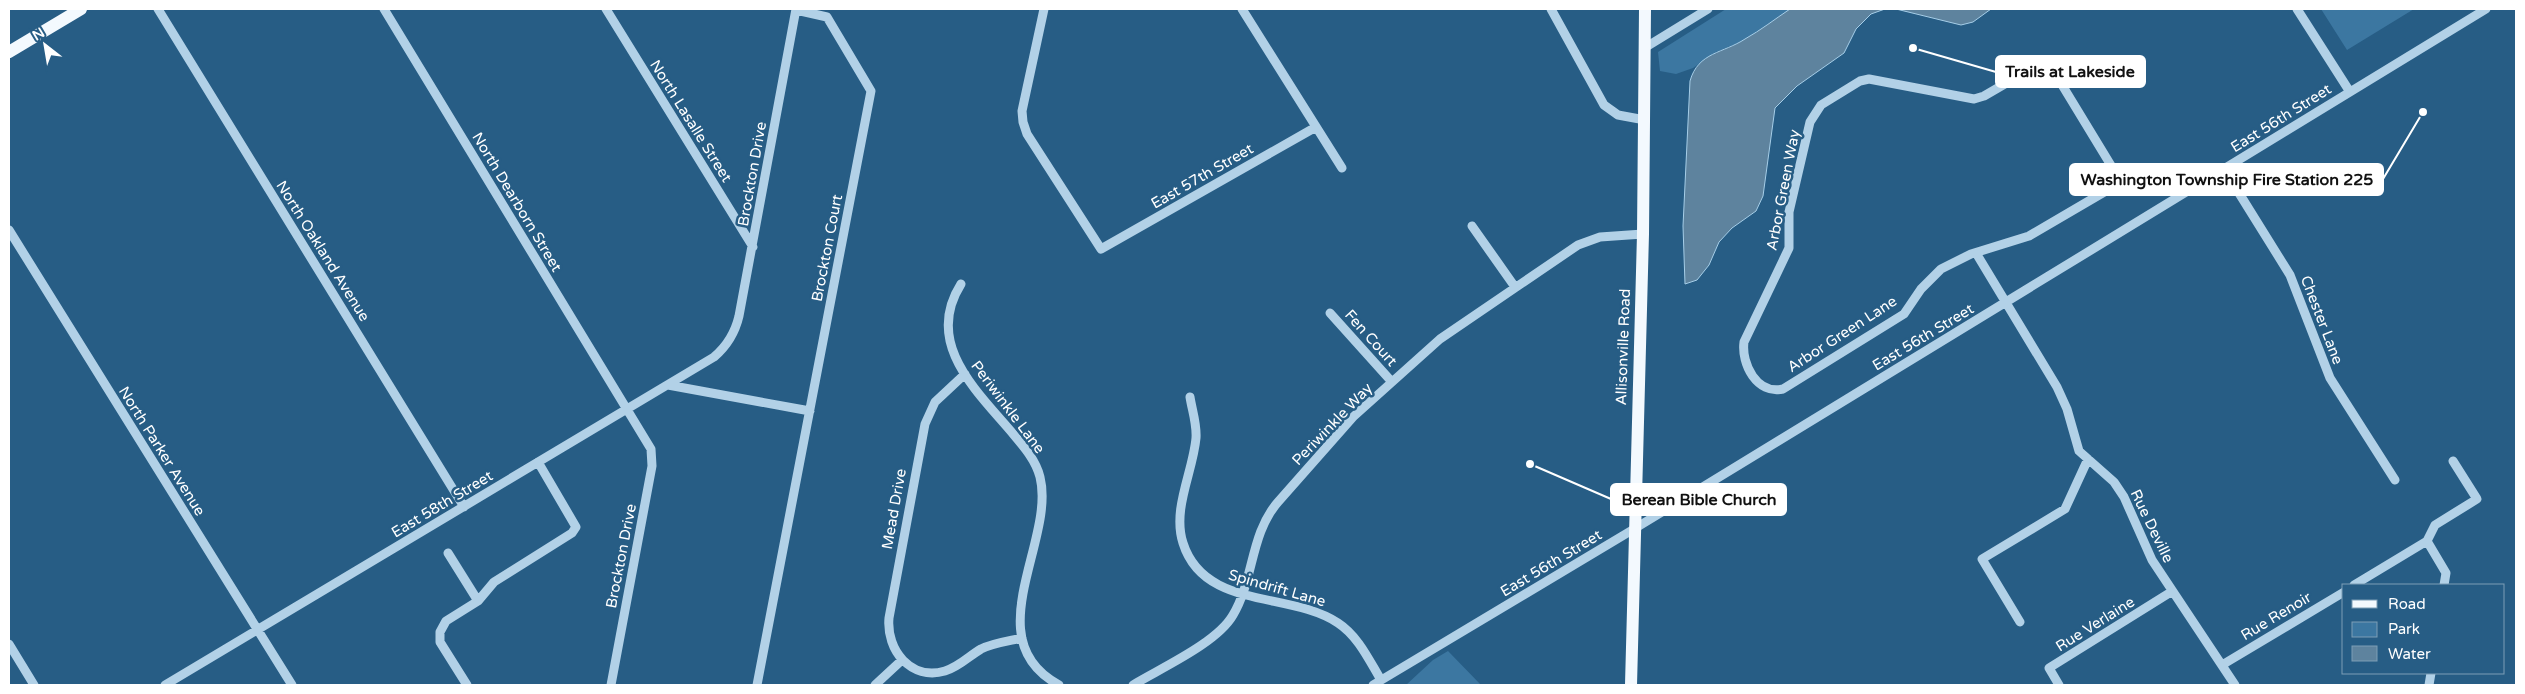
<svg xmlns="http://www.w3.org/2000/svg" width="2525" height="694" viewBox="0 0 2525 694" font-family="'Varela Round',sans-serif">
<rect width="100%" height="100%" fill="#275d85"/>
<path fill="#3c77a1" d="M1726 9H1790L1743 41 1716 52 1693 68 1676 74 1660 71 1658 52Z
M2321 9H2414L2347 50Z
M1448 651 1481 685H1406L1433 660Z"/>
<path fill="#5e839e" stroke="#a6cee8" d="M1790 9H1885L1871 14 1856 29 1844 53 1797 86 1775 108 1763 196 1756 211 1732 228 1719 242 1709 265 1697 280 1685 284 1683 226 1690 81C1698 52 1724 53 1745 39 1761 30 1775 19 1790 9Z
M1896 9H1991L1973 22 1961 25Z"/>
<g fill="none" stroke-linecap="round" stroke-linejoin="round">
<path stroke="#b2d1e7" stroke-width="9" d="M158 9 464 507
M384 9 651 449 652 466 611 685
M606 9 753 247
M1044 9 1022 111 1023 122 1027 134 1101 249 1316 127
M1242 9 1342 168
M1551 9 1604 105 1618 115 1645 120
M2297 9 2350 92
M1646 47 1708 9
M2034 67 2047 68 2056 75 2115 172 2116 179 2111 188 2029 236 1971 254 1941 269 1921 289 1904 314 1783 389C1757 395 1741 364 1744 342L1789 248V212L1810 122 1821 105 1860 81 1869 79 1974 99 1984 96Z
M2224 169 2290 275 2330 378 2395 480
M1472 226 1515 287
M9 230 292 685
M1976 253 2057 387 2067 409 2079 451 2114 482 2124 497 2152 560 2235 685
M961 284C923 344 978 392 1014 435 1025 448 1036 461 1040 477 1056 541 975 640 1059 685
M1330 313 1392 382
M965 374 935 402 925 424 889 618C886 650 911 681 945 671 959 667 969 656 981 649 993 643 1009 641 1022 638
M668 385 810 411
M1190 397C1192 410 1197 424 1196 438 1193 472 1172 509 1183 543 1204 610 1290 591 1338 623 1358 636 1369 660 1381 680
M2427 541 2446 573 2444 585
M448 553 478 601
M2354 585 2427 541 2435 525 2477 499 2453 461
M2020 622 1982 559 2065 509 2088 459
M9 644 34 685
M2222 665 2344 592
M165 685 714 357C727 346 735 333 739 316L796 9
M467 685 440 642V632L446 621 478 601 494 582 572 533 576 527 538 462
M757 685 871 91 827 17 796 10
M875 685 902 660
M1133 685C1161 668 1217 643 1233 615 1254 580 1250 534 1278 502L1353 417 1440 339 1578 245 1600 237 1643 234
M1373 685 1634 529 2486 9
M2059 685 2049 668 2171 592
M2429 685 2431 673"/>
<path stroke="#f3f9fe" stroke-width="12" d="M9 52 81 9
M1631 685 1643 234 1645 9"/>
</g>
<g text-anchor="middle" stroke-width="5" stroke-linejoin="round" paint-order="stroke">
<g font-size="15" fill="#fff" stroke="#275d85">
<text transform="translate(2281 118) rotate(-32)" y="5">East 56th Street</text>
<text transform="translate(691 121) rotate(58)" y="5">North Lasalle Street</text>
<text transform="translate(752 174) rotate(-80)" y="5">Brockton Drive</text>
<text transform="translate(1202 176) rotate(-30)" y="5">East 57th Street</text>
<text transform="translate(1783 190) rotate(-79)" y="5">Arbor Green Way</text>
<text transform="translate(517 202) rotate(59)" y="5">North Dearborn Street</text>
<text transform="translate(827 248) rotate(-79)" y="5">Brockton Court</text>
<text transform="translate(323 251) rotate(58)" y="5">North Oakland Avenue</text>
<text transform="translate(2322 320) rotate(69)" y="5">Chester Lane</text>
<text transform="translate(1842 334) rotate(-33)" y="5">Arbor Green Lane</text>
<text transform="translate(1923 337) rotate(-31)" y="5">East 56th Street</text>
<text transform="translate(1371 338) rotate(48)" y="5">Fen Court</text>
<text transform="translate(1623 347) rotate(-88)" y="5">Allisonville Road</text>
<text transform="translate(1008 407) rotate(53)" y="5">Periwinkle Lane</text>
<text transform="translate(1332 424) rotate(-46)" y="5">Periwinkle Way</text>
<text transform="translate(162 451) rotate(58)" y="5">North Parker Avenue</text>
<text transform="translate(442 504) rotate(-31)" y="5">East 58th Street</text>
<text transform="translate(894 509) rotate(-80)" y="5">Mead Drive</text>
<text transform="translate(2152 526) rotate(64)" y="5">Rue Deville</text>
<text transform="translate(621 556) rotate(-79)" y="5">Brockton Drive</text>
<text transform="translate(1551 563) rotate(-31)" y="5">East 56th Street</text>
<text transform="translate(1277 588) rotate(16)" y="5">Spindrift Lane</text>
<text transform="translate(2276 616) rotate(-31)" y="5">Rue Renoir</text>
<text transform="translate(2095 624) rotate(-32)" y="5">Rue Verlaine</text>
</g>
</g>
<path fill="none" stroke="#fff" stroke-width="2" d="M1913 48L1996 72M2423 112L2383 179M1530 464L1611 499"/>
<g fill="#fff" stroke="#275d85" stroke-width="2">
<circle cx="1913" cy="48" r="5"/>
<circle cx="2423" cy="112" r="5"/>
<circle cx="1530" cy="464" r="5"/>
</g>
<g fill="#fff" stroke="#fff" stroke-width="2">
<rect x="1996" y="56" width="149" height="31" rx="5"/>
<rect x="2070" y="164" width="313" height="31" rx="5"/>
<rect x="1611" y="484" width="175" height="31" rx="5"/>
</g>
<g font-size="16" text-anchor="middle" font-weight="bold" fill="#111">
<text x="2070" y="77">Trails at Lakeside</text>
<text x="2227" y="185">Washington Township Fire Station 225</text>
<text x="1699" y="505">Berean Bible Church</text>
</g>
<rect width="2525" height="694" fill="none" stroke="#ffffff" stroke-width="20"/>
<rect x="2342" y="584" width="162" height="90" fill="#275d85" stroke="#7d9eb6"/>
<rect x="2352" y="600" width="25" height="8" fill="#f3f9fe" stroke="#7d9eb6"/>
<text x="2388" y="609" font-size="15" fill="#ffffff">Road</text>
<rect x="2352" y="622" width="25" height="15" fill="#3c77a1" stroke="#7d9eb6"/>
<text x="2388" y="634" font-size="15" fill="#ffffff">Park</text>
<rect x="2352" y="646" width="25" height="15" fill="#5e839e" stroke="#7d9eb6"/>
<text x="2388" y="659" font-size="15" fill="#ffffff">Water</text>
<g transform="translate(45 45) rotate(329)" stroke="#275d85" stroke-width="4" paint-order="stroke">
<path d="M0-4L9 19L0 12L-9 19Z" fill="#ffffff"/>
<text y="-8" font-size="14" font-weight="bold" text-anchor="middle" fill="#ffffff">N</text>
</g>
</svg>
